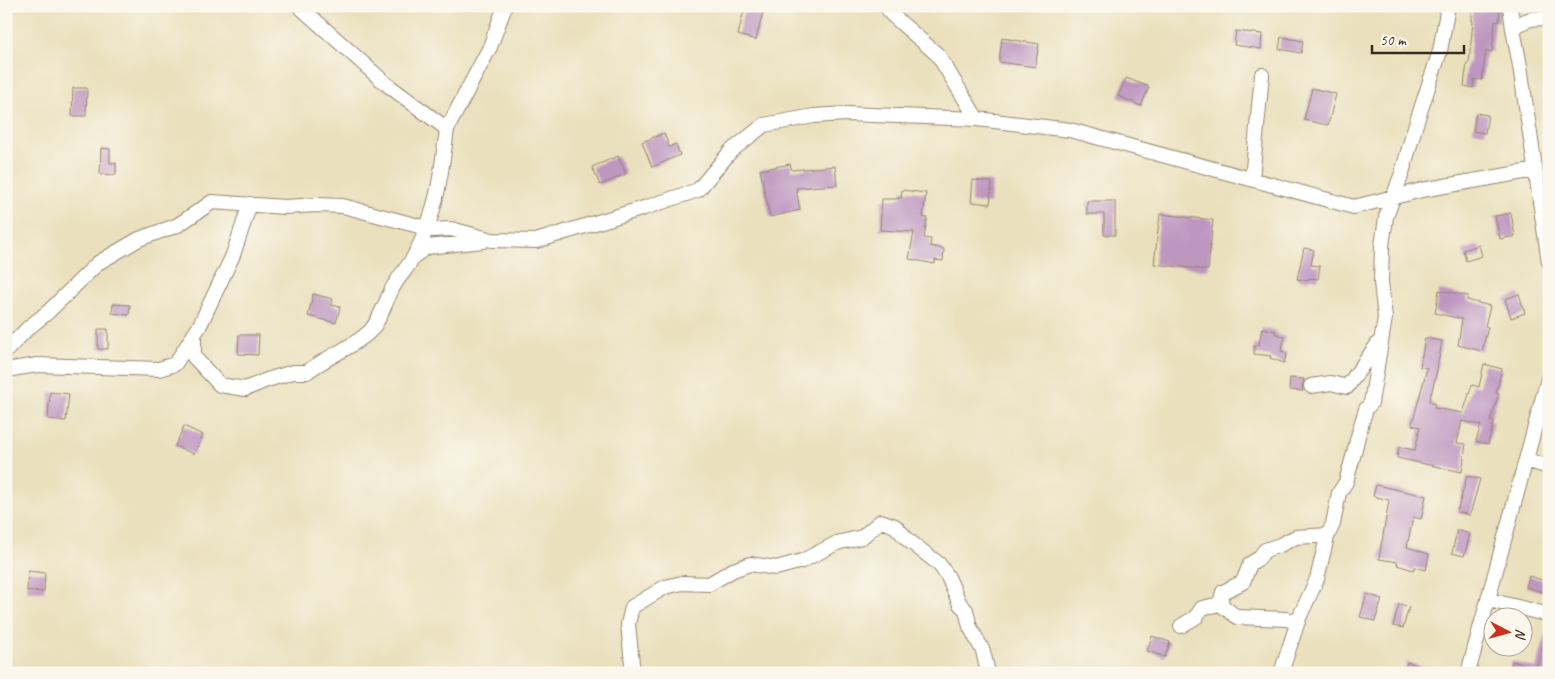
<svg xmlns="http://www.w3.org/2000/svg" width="1555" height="679" viewBox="0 0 1555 679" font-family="Caveat,sans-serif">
<rect width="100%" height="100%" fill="#fbf7ec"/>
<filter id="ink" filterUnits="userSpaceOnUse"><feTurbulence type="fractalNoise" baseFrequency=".02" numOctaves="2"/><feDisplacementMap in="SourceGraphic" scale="10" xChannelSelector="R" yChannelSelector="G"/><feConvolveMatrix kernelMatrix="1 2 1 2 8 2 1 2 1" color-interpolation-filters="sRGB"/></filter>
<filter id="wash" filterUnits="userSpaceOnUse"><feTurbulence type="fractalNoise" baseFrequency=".0096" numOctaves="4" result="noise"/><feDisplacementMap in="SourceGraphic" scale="20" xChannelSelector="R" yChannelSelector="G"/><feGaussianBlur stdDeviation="1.12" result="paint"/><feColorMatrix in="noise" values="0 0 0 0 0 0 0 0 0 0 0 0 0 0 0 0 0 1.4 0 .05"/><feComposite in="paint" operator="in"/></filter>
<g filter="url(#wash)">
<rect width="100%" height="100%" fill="#eae0bd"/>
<g id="blocks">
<path fill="#be97c1" d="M745 6 764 8 756 40 738 35Z
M1472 6H1500L1499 22 1495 21 1492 52 1486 51 1482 80 1474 79 1473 88 1464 86 1467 63H1469L1473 21H1472Z
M1236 31 1262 34 1261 49 1234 45Z
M1281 37 1303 41 1301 53 1279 49Z
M1002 38 1039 44 1035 67 999 62Z
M1126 78 1149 87 1141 106 1118 96Z
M73 88H87L86 116H72Z
M1312 88 1336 94 1328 125 1304 120Z
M1476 113 1488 115 1485 133 1473 131Z
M664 133 669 147 676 144 680 155 652 167 642 142Z
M101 148 110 149V163H116V175L100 174Z
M618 156 626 174 600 185 592 167Z
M790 164 792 170 835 166 837 185 796 188 800 210 770 217 760 170Z
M973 180 992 182 990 204 971 202Z
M902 190 926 193 923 217 927 218 924 238 931 239 930 246 944 249 943 261 935 260V264L909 259 914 232 880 230 882 199H897V198H901Z
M1087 201H1115V235H1104V214H1087Z
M1511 213 1515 236 1500 239 1495 216Z
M1160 214 1213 220 1208 270 1154 264Z
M1479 245 1482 256 1466 261 1463 250Z
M1304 248 1314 250 1311 265 1320 266 1318 279 1309 278 1308 281 1297 279Z
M1439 290 1468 296 1467 300 1490 306 1485 326 1488 327 1482 351 1458 345 1462 319 1435 313Z
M313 294 333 299 331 305 340 307 336 323 308 316Z
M1519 294 1525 313 1511 318 1505 299Z
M113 304 130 305 129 315 112 313Z
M1262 328 1276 331 1275 333 1285 337 1281 351 1287 353 1284 363 1270 358 1271 356 1254 354V345H1259Z
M98 329H108V349H98Z
M239 335H259L258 355 238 354Z
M1425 338 1442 341 1436 375 1429 402 1435 404 1434 408 1463 413 1472 385 1479 387 1484 364 1502 369 1496 393 1499 394 1490 421 1494 422 1488 444 1476 441 1481 425 1462 421 1457 443 1466 444 1462 472 1397 458 1399 447 1415 450 1420 427 1412 425 1427 368 1420 367Z
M1290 378 1304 379 1302 387 1303 391 1289 390Z
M50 392 69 394 66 421 48 419Z
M184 426 203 435 194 454 175 446Z
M1467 476 1480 479 1470 515 1457 512Z
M1376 485 1426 496 1421 519 1413 517 1407 547 1429 554 1426 570 1414 567 1413 570 1397 565 1398 562 1379 559 1389 500 1373 496Z
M1457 530 1470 534 1464 556 1452 553Z
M28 571 45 573 44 592 27 591Z
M1529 576 1549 582V594L1526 587Z
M1367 594 1382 599 1375 621 1360 617Z
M1399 604 1409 607 1403 628 1393 626Z
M1546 634H1549V673H1509L1512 661 1536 668Z
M1152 636 1170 642 1165 657 1147 651Z
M1407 662 1434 670V673H1404Z"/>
</g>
</g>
<g filter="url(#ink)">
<use href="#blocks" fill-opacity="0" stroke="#92856e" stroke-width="1"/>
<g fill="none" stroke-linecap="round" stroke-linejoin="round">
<g stroke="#92856e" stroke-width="16">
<path id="street" d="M886 6 892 15 938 55 977 119
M1510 6 1513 29
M1549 19C1533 17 1525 19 1513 29L1520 66 1549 262
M447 129 490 47 505 6
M1252 179 1262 75
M414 256 427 247 483 241
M194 335V357L220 385 245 389 267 380 293 372H307C326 357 350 349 368 333 378 325 386 301 392 289 398 277 409 267 415 254 437 214 441 174 447 129L385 83 299 6
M6 351 27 329 48 312 98 263 139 239 178 225 212 202 285 207 317 205 343 206 434 230 451 229 492 240 536 241 644 208 698 190 731 151 764 125 814 116 846 114 977 119 1070 130 1354 207 1422 190 1535 170
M6 370 37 365 159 369 175 364 199 327 233 255 250 204
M1311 386 1331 383 1347 387 1379 342
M1526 460 1549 467
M1489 600 1549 615
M1220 604 1223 592 1243 582 1250 564 1259 558 1265 550 1280 545 1296 537 1328 535
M1181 626 1196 617 1202 608 1220 604 1237 617 1286 619 1298 622
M633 673 628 624 632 607 665 587 682 583 709 584 733 570 750 564 776 568 802 561 837 543 862 537 881 521 895 526 908 540 939 564 948 577 960 604 966 610 970 627 983 651 988 673
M1281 673 1299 618 1317 579 1327 537 1333 524 1339 493 1346 482 1354 453 1359 432 1366 409 1371 403 1385 318 1381 282 1382 246 1386 217 1402 173 1415 127 1440 51 1448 6
M1468 673 1549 375"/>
</g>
<use href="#street" stroke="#fff" stroke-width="14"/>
</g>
</g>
<rect width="1555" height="679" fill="none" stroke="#fbf7ec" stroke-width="25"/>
<g transform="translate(1508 632) rotate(96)"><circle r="24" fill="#fbf7ec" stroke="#aea59a"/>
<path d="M0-4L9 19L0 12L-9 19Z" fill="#c8321e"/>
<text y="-8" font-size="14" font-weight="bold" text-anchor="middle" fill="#3b2a1e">N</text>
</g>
<path d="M1372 45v8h92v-8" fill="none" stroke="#3b2a1e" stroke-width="2.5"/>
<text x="1380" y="45" font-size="15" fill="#3b2a1e" stroke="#fbf7ec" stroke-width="4" paint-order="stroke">50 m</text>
</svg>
